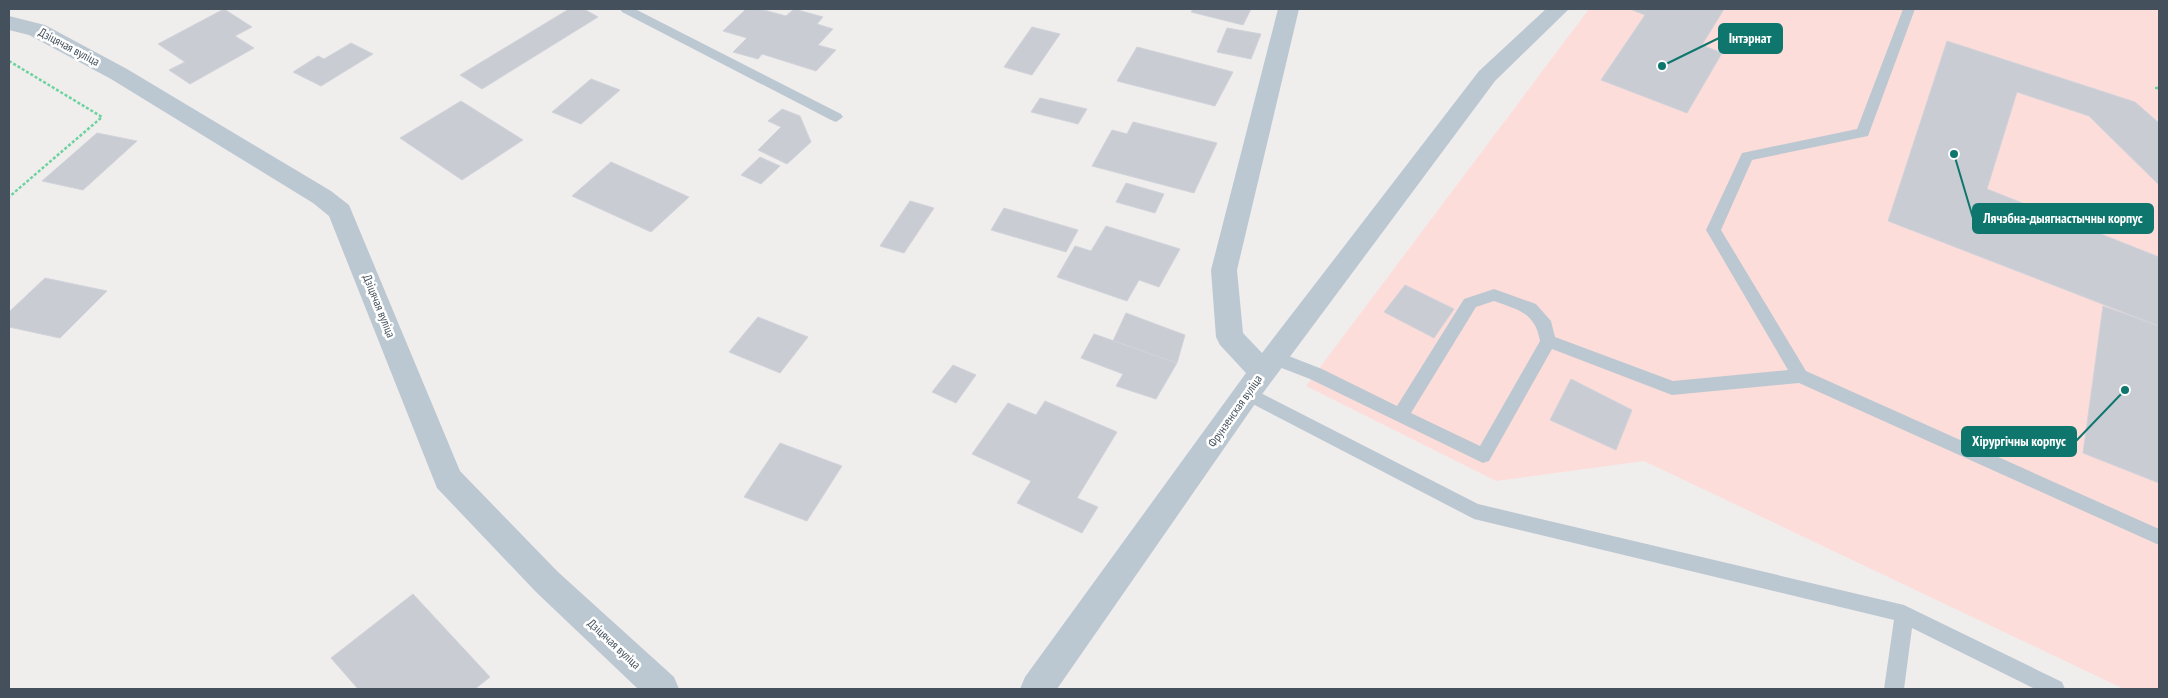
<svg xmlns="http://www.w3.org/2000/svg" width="2168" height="698" viewBox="0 0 2168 698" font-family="'PT Sans Narrow',sans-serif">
<rect width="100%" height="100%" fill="#f0eded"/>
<path fill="#fdddda" d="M1589 9H2159V689H2124L1644 461 1496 481 1306 386Z"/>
<path fill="#c9ccd3" stroke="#d1d3da" d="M224 9 252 27 235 36 254 48 190 84 169 70 185 62 158 44Z
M569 9H584L598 17 482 89 460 75Z
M746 9H760L786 16 794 9 823 17 817 24 833 29 818 45 836 50 816 71 762 54 758 59 733 52 747 38 723 31Z
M1193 9H1251L1243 25 1191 12Z
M1630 9H1724L1702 45 1722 53 1687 113 1601 80 1645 15Z
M1032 27 1060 34 1032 75 1004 67Z
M1227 28 1261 34 1251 59 1217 52Z
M1947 41 2135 102 2159 123V185L2089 116 2017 92 1987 189 2159 257V326L1888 221Z
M351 43 373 54 321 86 293 72 318 56 324 59Z
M1137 47 1233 72 1215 106 1117 81Z
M591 79 620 90 581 124 552 112Z
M1040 98 1087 109 1078 124 1031 112Z
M461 101 523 140 462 180 400 138Z
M782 109 800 116 811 142 787 164 758 150 781 127 768 121Z
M1133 122 1217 143 1194 193 1092 166 1112 130 1127 134Z
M97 133 137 141 83 190 42 181Z
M760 157 780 166 761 184 741 175Z
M611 162 689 197 651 232 572 196Z
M1126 183 1164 194 1155 213 1116 202Z
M910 201 934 208 904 253 880 246Z
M1004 208 1078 230 1066 252 991 230Z
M1106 226 1180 249 1159 287 1139 280 1127 301 1057 277 1075 246 1091 251Z
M45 278 107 291 60 338 9 327V312Z
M1405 285 1454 309 1434 338 1384 312Z
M2103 306 2159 326V483L2083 453Z
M1126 313 1185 335 1177 363 1113 341Z
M758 317 808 337 780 373 729 352Z
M1094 334 1177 363 1156 399 1116 386 1123 374 1081 358Z
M953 365 976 375 956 403 932 392Z
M1571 379 1632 410 1616 450 1550 420Z
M1045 401 1117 432 1077 498 1098 507 1082 533 1017 503 1031 481 972 454 1008 403 1036 415Z
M780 443 842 466 807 521 744 497Z
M413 594 490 677 475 689H358L331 658Z"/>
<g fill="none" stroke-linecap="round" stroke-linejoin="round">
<path stroke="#6cd39e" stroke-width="2.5" stroke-dasharray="3 2" stroke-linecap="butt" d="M9 61 102 117 9 197
M2155 88H2159"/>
<path fill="#bcc8d1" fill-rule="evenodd" d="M620 9H635L841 114 843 117 836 122 831 120 622 12Z
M1903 9H1915L1868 136 1752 160 1721 230 1806 371 2159 529V545L1799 383 1672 395 1552 349 1489 461 1483 463 1310 379 1269 363 1267 358 1269 353 1275 352 1281 353 1322 369 1397 406 1464 299 1494 289 1536 304 1551 321 1555 337 1673 381 1788 370 1706 230 1742 153 1857 129ZM1494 301C1518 310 1535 312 1540 341L1480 446 1411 413 1476 307Z
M1247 386 1478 504 1904 605 2062 682 2065 689H2035L1912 628 1904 689H1884L1894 620 1474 519 1241 398 1239 393 1241 388Z"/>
<path fill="#bcc8d1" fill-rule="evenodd" d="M1278 9H1299L1237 270 1243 333 1262 353 1479 71 1546 9H1569L1495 81 1257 401 1057 689H1020L1025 677 1246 373 1220 345 1216 337 1211 270Z
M9 16 45 25 127 69 331 191 349 205 460 471 558 572 674 677 679 689H638L536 592 437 488 329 216 313 203 111 79 29 35 9 30Z"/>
</g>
<g text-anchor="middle" stroke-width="5" stroke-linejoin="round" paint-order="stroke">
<g font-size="12" fill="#44515c" stroke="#fff">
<text transform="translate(69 47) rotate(28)" y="4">Дзіцячая вуліца</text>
<text transform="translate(379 306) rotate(68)" y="4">Дзіцячая вуліца</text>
<text transform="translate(1235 411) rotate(-55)" y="4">Фрунзенская вуліца</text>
<text transform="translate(614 644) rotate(43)" y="4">Дзіцячая вуліца</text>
</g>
</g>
<path fill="none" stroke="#0f766e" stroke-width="2" d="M1662 66L1719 38M1954 154L1973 218M2125 390L2076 441"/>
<g fill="#0f766e" stroke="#fff" stroke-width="2">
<circle cx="1662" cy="66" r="5"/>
<circle cx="1954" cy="154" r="5"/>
<circle cx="2125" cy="390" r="5"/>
</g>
<g fill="#0f766e" stroke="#0f766e" stroke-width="2">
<rect x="1719" y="24" width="63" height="29" rx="5"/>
<rect x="1973" y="204" width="180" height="29" rx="5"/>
<rect x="1962" y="427" width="114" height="29" rx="5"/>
</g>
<g font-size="14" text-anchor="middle" font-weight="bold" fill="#fff">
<text x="1750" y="43">Інтэрнат</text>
<text x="2063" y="223">Лячэбна-дыягнастычны корпус</text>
<text x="2019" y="446">Хірургічны корпус</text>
</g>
<rect width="2168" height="698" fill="none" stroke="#44515c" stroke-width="20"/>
</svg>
